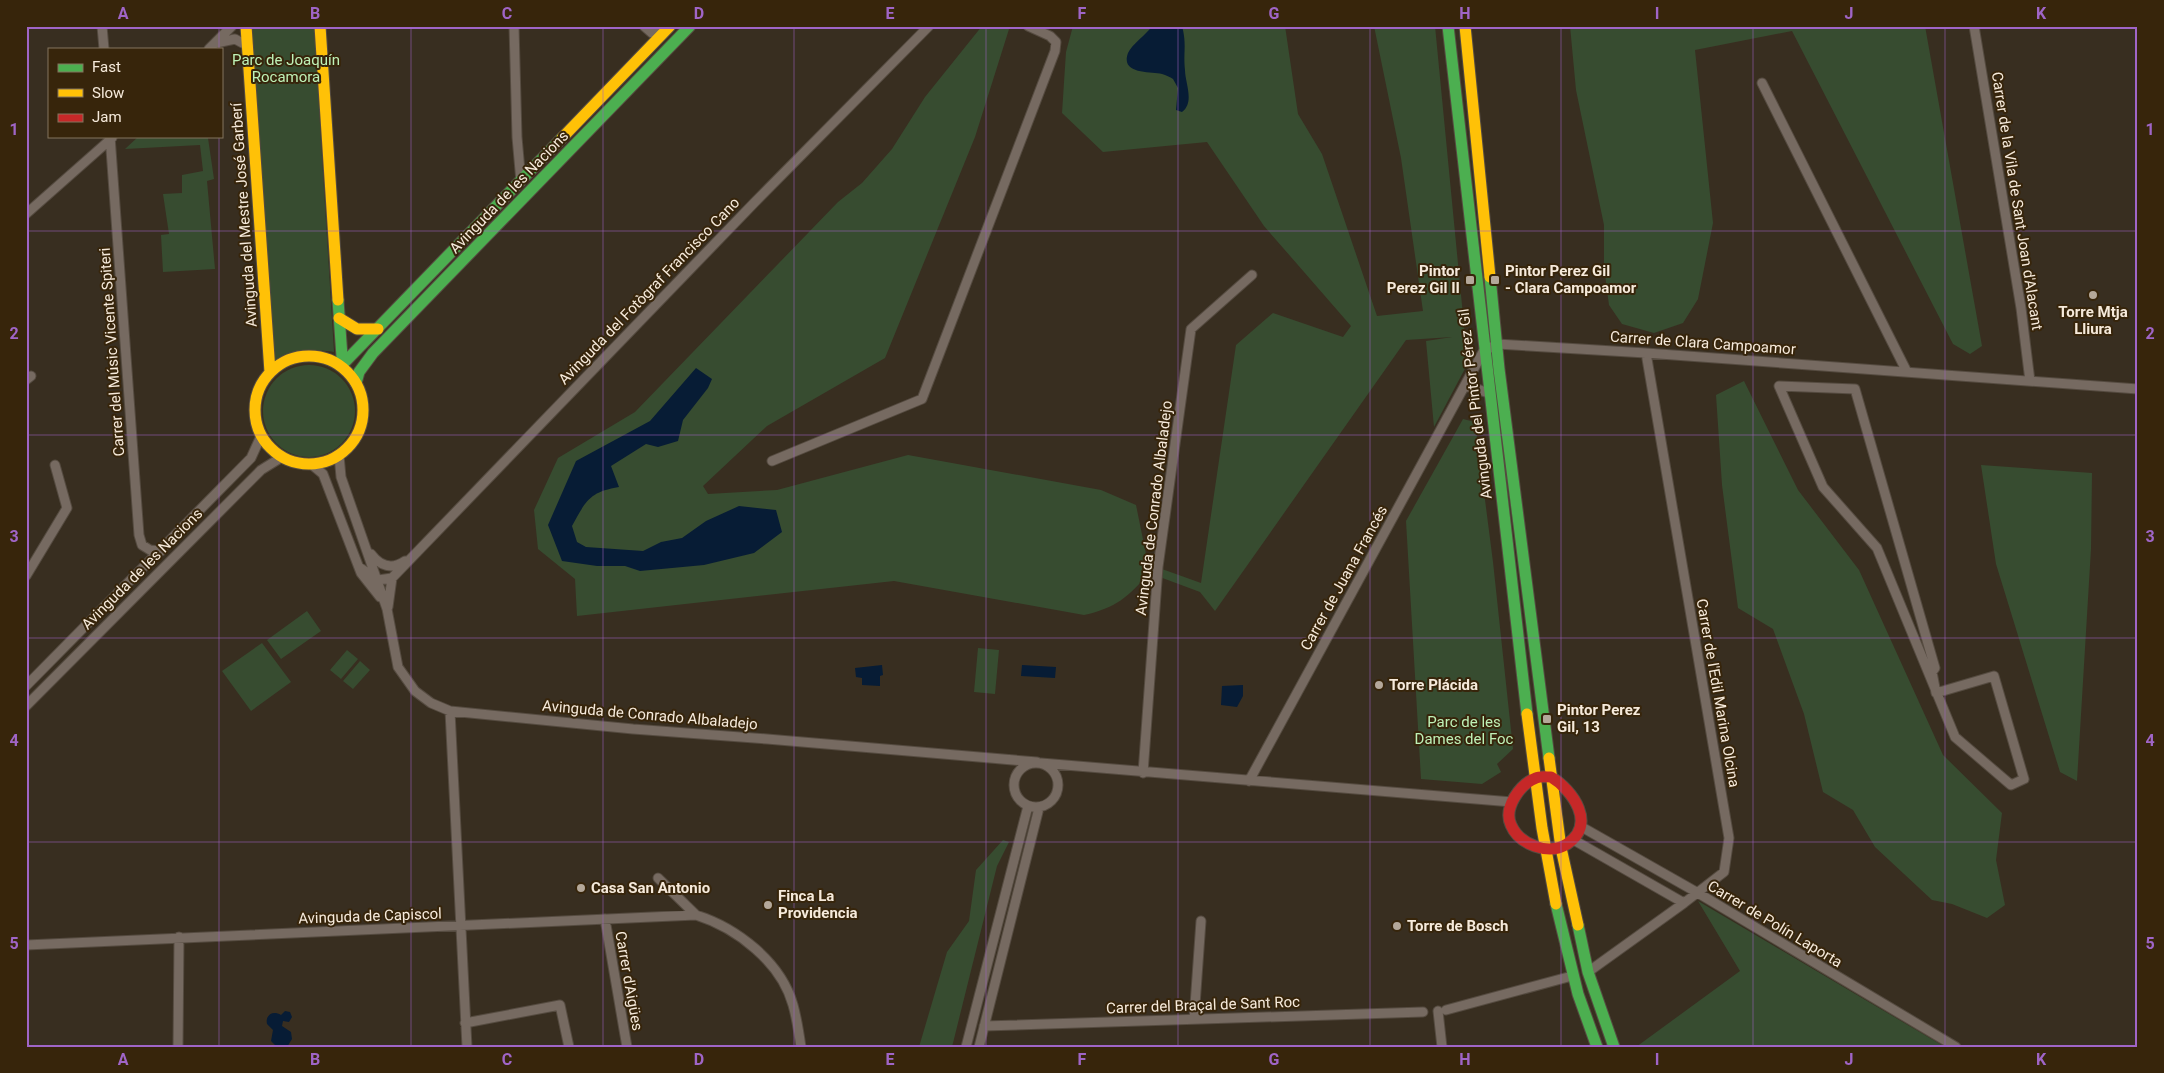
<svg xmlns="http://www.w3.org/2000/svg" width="2164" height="1073" viewBox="0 0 2164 1073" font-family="Roboto,sans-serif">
<rect width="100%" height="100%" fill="#382e20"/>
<path fill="#374c30" d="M252 26H314L334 352C313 348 294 352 275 361Z
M982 26H1010L975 137 885 358 767 426 703 486 708 494 777 490 908 455 1101 490 1136 505 1148 564 1201 583 1236 345 1273 313 1343 337 1351 326 1264 226 1207 142 1103 152 1062 113 1066 52 1073 26H1285L1298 114 1322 154 1377 316 1423 311 1401 158 1374 26H1435L1465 336 1469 355 1468 363 1434 427 1426 341 1452 337 1406 340 1215 611 1200 592 1149 573C1128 597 1116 608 1084 615L894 581 577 616 575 579 538 549 534 510 558 458 635 412 838 202 862 183 892 149 925 97Z
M1570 26H1925L1982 346 1970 354 1953 344 1792 31 1695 50 1713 223 1698 299 1683 323 1654 333 1622 324 1609 305 1604 267V225L1576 90Z
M139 136 208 138 214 179 207 181 215 269 163 272 161 235 169 234 163 194 182 193V175L203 171 200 145 125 149Z
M263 411a46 46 0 1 1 92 0a46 46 0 1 1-92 0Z
M1744 381 1798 490 1859 570 1943 755 2002 813 1996 860 2005 905 1987 918 1952 904 1932 900 1875 847 1853 810 1823 792 1804 714 1773 629 1738 608 1722 485 1716 395Z
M1463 419 1475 422 1493 562 1513 749 1497 764 1501 772 1482 784 1421 779 1406 521Z
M1981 465 2092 473 2091 549 2077 781 2060 772 1996 564Z
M307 611 321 631 281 659 267 640Z
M262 643 291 682 251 711 222 671Z
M978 648 999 650 995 694 974 692Z
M347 650 358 659 341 679 330 670Z
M360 661 370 670 353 689 343 681Z
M1003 840 1009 842 997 866 952 1047H919L947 952 969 921 976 870Z
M1698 901 1945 1047H1636L1740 971Z"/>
<path fill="#071c35" d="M1152 26H1182C1187 45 1183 52 1185 70 1185 83 1195 102 1182 112L1176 110 1178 88 1173 79C1170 77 1166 75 1162 74 1151 71 1120 75 1128 53 1132 44 1146 35 1152 26Z
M696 368 712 379 708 388 683 420 678 441 658 447 646 444 611 466 619 487C589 492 586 501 572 526L577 542 586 547 643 551 661 542 682 538 706 521 739 506 776 510 782 532 754 553 704 565 640 571 625 566H597L562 561 548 525 576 461 650 421Z
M882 665 883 675 880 676V686L862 685V678L856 677 855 668Z
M1022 665 1056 667 1055 678 1021 676Z
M1243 685V696L1237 707 1221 705 1222 686Z
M285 1011 290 1012 292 1017 289 1022 283 1021 282 1026 291 1032 292 1039 287 1047H277L271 1041 273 1030 267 1024C265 1015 273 1010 281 1015Z"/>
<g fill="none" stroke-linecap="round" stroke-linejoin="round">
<g stroke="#554b40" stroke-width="11">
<path id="street" d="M102 26 104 49
M514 26 517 137 521 182
M644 26 652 33 663 34
M1974 26 2021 308 2030 381
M216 43 235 39 248 46
M209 49 232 26
M1762 83 1907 372
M110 136 139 535 142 545 150 550 161 551
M26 214 112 138
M26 380 31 376
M1779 386 1855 389 1935 668 1932 672 1936 693 1994 676 2024 779 2011 785 1955 737 1877 548 1823 487Z
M1464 387H1472L1488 393
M339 455 341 477 387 609 398 667 415 691 431 703 450 711 633 729 767 739 1037 762
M772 461 922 399 1055 51 1056 42 1050 36 1028 26
M311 464 323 474 361 573 380 597
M371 554C380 566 392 570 405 561
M359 567 378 580 392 578 754 203 929 26
M26 576 67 508 55 465
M388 607 392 578
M26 686 251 458 261 436
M26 706 261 470 282 457
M450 711 467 1047
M1014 785a22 22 0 1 1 44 0a22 22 0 1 1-44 0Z
M1041 763 1512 802
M1143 773 1158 567 1191 329 1252 275
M1249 781 1483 352 1497 344 1646 353 2138 389
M1580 826 1698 893 1956 1047
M1572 839 1684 903
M658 878 696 915
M605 919 627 1047
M26 945 696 915C737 928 781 962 793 1005 797 1019 799 1033 801 1047
M1588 972 1684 903 1724 872 1729 838 1646 353
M1446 1010 1572 976
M1438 1011 1442 1047
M1194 1019 1201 921
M465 1023 560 1005 569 1047
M984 1026 1423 1012
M178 1047 179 937
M966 1047 1028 806
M979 1047 1039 808"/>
</g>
<g stroke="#554b40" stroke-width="13">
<path id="fast" d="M1448 26 1527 714
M1490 277 1499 369 1549 758
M338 300 342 357 340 365
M341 366 562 138
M356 383 359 372 373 353 690 26
M1556 904 1578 994 1597 1047
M1578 925 1588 972 1614 1047"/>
</g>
<g stroke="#554b40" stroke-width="13">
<path id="slow" d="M246 26 270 372
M320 26 338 300
M1465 26 1490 277
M562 138 670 26
M339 318 357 329H378
M255 410a54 54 0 1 1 108 0a54 54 0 1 1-108 0Z
M1527 714 1542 828 1556 904
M1549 758 1561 848 1578 925"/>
</g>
<g stroke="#554b40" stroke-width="13">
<path id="jam" d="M1551 777C1573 790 1597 825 1567 844 1548 856 1519 844 1511 825 1503 808 1520 784 1536 778 1540 776 1546 777 1551 777Z"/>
</g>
<use href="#street" stroke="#766a61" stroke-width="9"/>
<use href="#fast" stroke="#4caf50" stroke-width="11"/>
<use href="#slow" stroke="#ffc107" stroke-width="11"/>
<use href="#jam" stroke="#c62828" stroke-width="11"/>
</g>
<path fill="none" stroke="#a065c7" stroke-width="1" stroke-opacity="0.55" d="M219 26V49M411 26V1047M603 26V1047M794 26V1047M986 26V1047M1178 26V1047M1370 26V1047M1561 26V1047M1753 26V1047M1945 26V1047M219 136V1047M26 231H2138M26 435H2138M26 638H2138M26 842H2138"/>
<g fill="#b4a89a" stroke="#37250b" stroke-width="2">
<rect x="1465" y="275" width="10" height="10" rx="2.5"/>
<rect x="1490" y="275" width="10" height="10" rx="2.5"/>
<circle cx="2093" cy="295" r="5"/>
<circle cx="1379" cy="685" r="5"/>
<rect x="1542" y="714" width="10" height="10" rx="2.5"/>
<circle cx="581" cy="888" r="5"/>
<circle cx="768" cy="905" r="5"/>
<circle cx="1397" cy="926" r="5"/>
</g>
<g text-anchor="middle" stroke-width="4" stroke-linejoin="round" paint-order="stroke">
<g font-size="15" fill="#bef1b7" stroke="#37250b">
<text x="286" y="65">Parc de Joaquín<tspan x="286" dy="17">Rocamora</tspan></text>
<text x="1464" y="727">Parc de les<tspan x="1464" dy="17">Dames del Foc</tspan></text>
</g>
<g font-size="15" fill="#f6eadb" stroke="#37250b">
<text transform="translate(509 192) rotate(-46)" y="5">Avinguda de les Nacions</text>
<text transform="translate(2017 201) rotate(81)" y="5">Carrer de la Vila de Sant Joan d'Alacant</text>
<text transform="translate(244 215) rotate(-94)" y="5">Avinguda del Mestre José Garberí</text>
<text transform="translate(649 291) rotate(-46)" y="5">Avinguda del Fotògraf Francisco Cano</text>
<text transform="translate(1703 343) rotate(4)" y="5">Carrer de Clara Campoamor</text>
<text transform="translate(112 352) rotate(-94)" y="5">Carrer del Músic Vicente Spiteri</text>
<text transform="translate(1475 404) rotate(-97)" y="5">Avinguda del Pintor Pérez Gil</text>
<text transform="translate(1154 508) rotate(-83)" y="5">Avinguda de Conrado Albaladejo</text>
<text transform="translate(142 569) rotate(-45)" y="5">Avinguda de les Nacions</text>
<text transform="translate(1344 578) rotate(-61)" y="5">Carrer de Juana Francés</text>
<text transform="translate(1718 693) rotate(80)" y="5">Carrer de l'Edil Marina Olcina</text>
<text transform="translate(650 715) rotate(5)" y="5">Avinguda de Conrado Albaladejo</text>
<text transform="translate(370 916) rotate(-2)" y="5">Avinguda de Capiscol</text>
<text transform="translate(1775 924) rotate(31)" y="5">Carrer de Polín Laporta</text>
<text transform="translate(629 981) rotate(80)" y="5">Carrer d'Aigües</text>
<text transform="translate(1203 1005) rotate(-2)" y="5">Carrer del Braçal de Sant Roc</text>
</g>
<g font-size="15" font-weight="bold" fill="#f6eadb" stroke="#37250b" text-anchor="start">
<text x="1460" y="276" text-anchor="end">Pintor<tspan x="1460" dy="17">Perez Gil II</tspan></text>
<text x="1505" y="276">Pintor Perez Gil<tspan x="1505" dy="17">- Clara Campoamor</tspan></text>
<text x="2093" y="317" text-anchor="middle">Torre Mtja<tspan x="2093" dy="17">Lliura</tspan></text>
<text x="1389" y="690">Torre Plácida</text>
<text x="1557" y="715">Pintor Perez<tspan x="1557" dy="17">Gil, 13</tspan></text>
<text x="591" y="893">Casa San Antonio</text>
<text x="778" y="901">Finca La<tspan x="778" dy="17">Providencia</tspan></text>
<text x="1407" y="931">Torre de Bosch</text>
</g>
</g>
<rect width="2164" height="1073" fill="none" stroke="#37250b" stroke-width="55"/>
<rect x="48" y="48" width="175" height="90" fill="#37250b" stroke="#83745e"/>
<rect x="58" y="64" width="25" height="8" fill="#4caf50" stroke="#83745e"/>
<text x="92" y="72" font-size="15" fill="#f6eadb">Fast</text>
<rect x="58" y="89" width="25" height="8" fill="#ffc107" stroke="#83745e"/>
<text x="92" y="98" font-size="15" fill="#f6eadb">Slow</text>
<rect x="58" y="114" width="25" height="8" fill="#c62828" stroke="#83745e"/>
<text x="92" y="122" font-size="15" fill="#f6eadb">Jam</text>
<rect x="28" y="28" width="2108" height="1018" fill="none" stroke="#a065c7" stroke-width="2"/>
<g font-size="16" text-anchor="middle" font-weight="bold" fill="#a065c7">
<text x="123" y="19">A</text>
<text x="315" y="19">B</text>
<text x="507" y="19">C</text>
<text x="699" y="19">D</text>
<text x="890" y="19">E</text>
<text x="1082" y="19">F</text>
<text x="1274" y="19">G</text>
<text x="1465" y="19">H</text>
<text x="1657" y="19">I</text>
<text x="1849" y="19">J</text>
<text x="2041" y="19">K</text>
<text x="14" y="135">1</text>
<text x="2150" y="135">1</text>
<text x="14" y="339">2</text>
<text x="2150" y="339">2</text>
<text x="14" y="542">3</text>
<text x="2150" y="542">3</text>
<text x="14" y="746">4</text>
<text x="2150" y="746">4</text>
<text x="14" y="949">5</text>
<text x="2150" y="949">5</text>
<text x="123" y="1065">A</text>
<text x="315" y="1065">B</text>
<text x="507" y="1065">C</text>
<text x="699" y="1065">D</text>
<text x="890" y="1065">E</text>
<text x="1082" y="1065">F</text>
<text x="1274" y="1065">G</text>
<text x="1465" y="1065">H</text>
<text x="1657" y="1065">I</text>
<text x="1849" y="1065">J</text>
<text x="2041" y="1065">K</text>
</g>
</svg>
